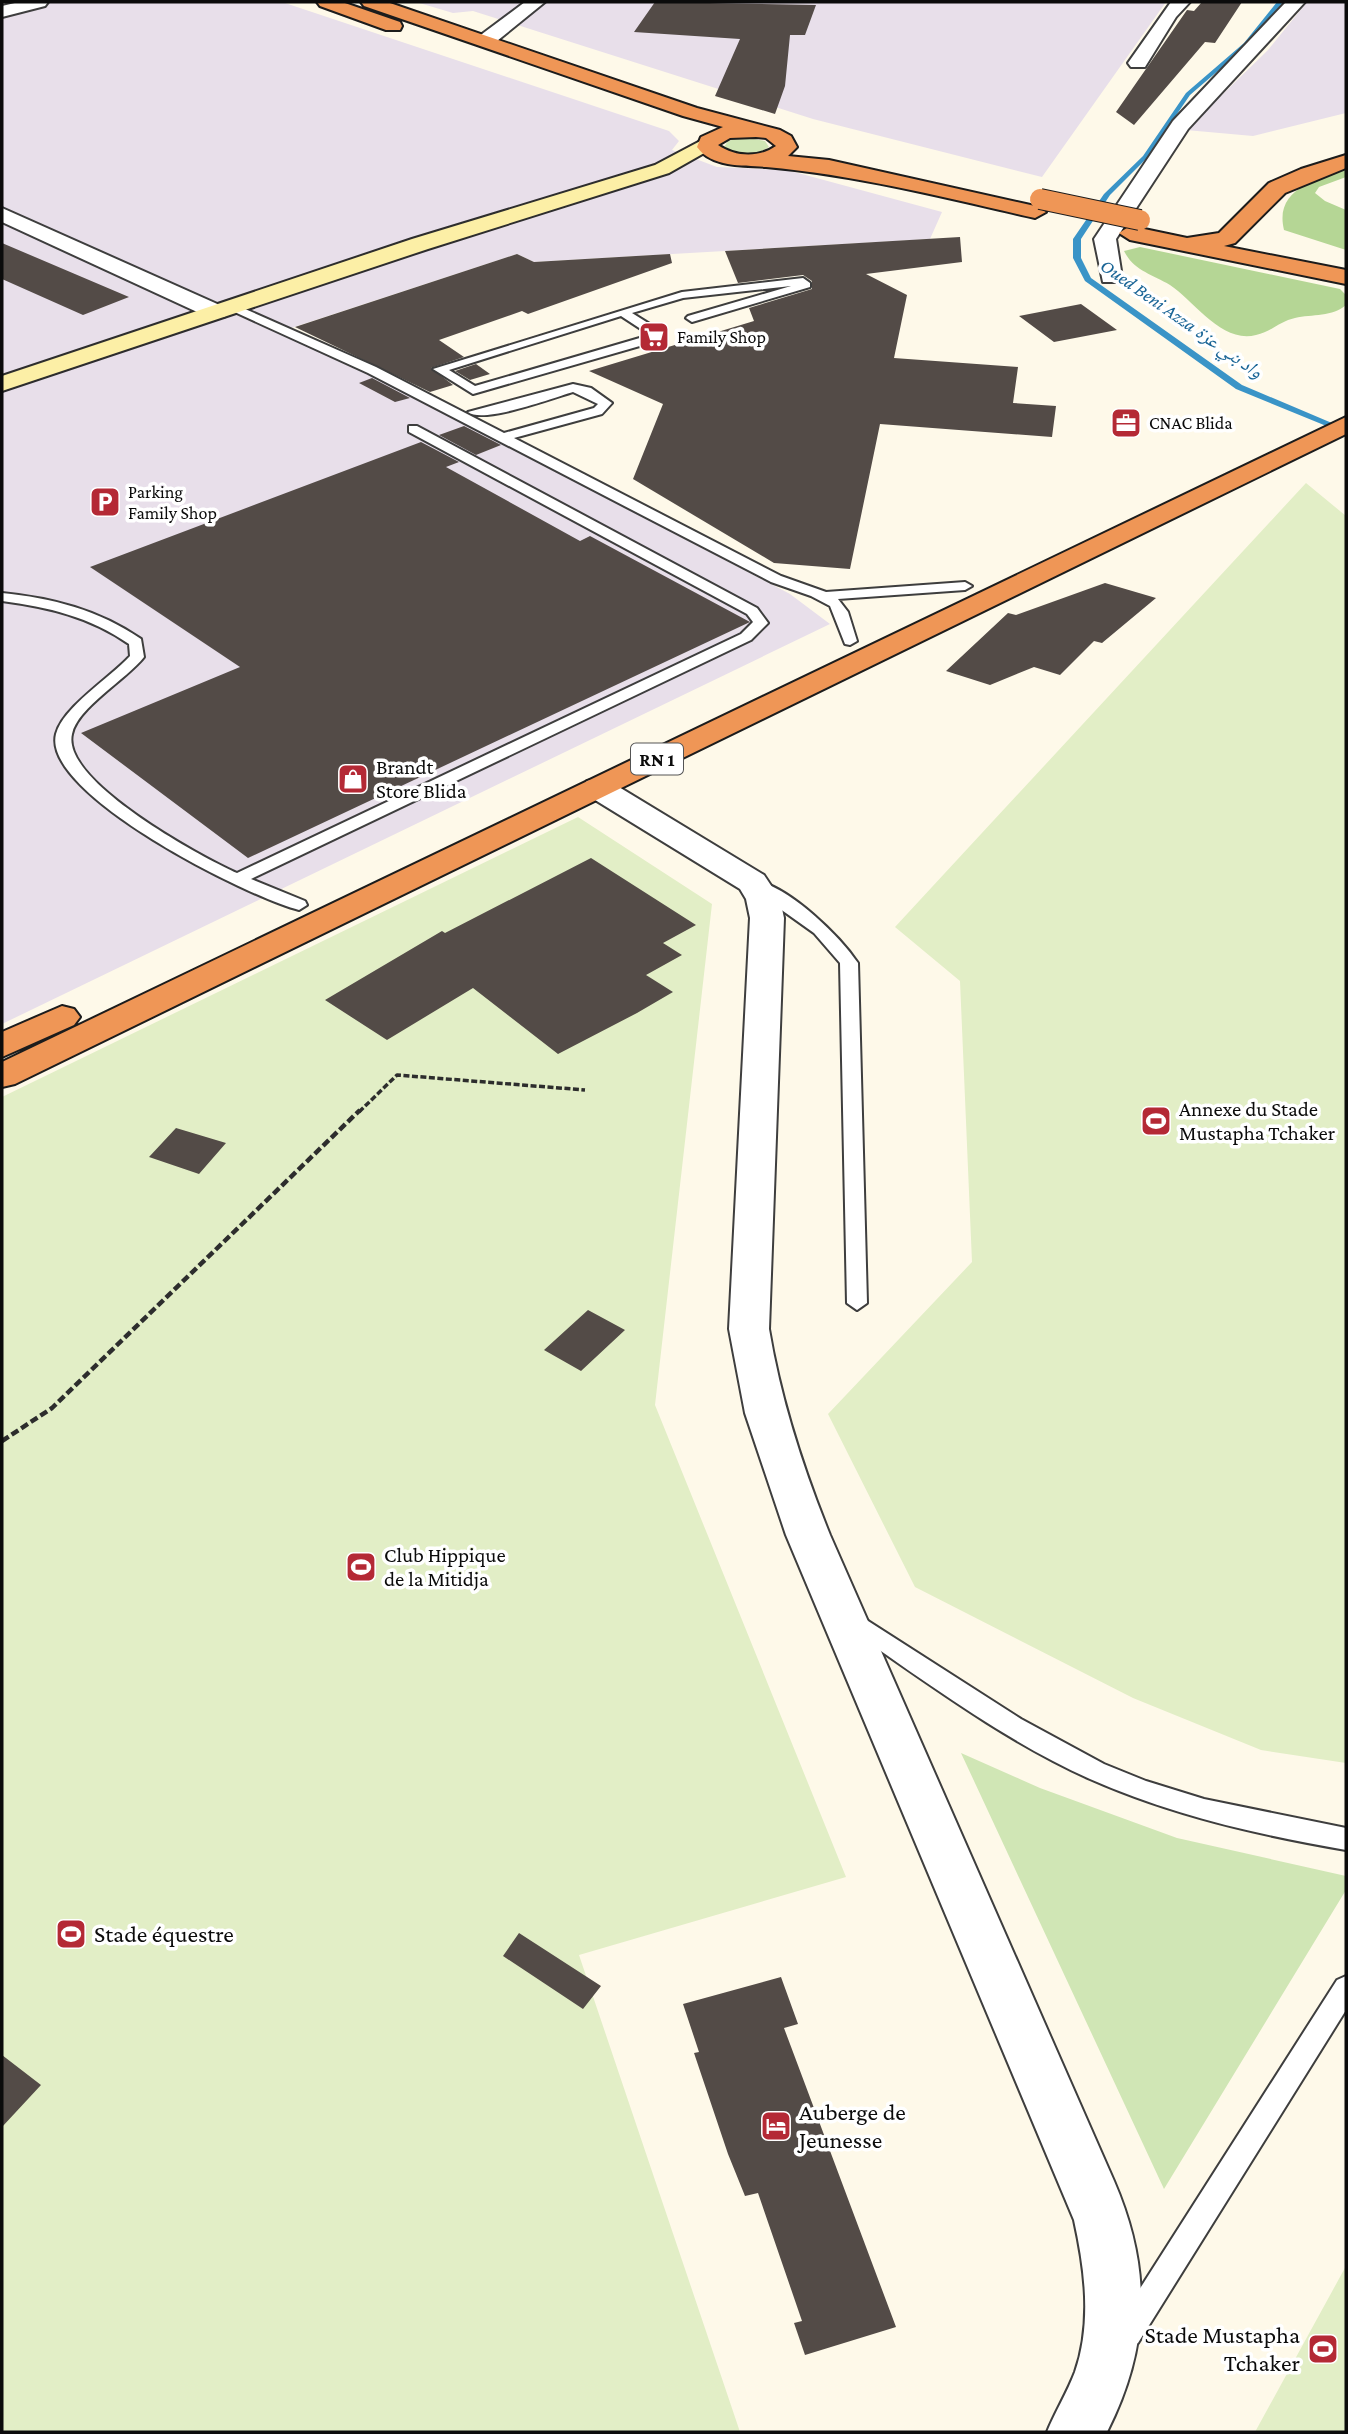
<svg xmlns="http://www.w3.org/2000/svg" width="1348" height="2434" viewBox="0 0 1348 2434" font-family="'Crimson Pro','Noto Naskh Arabic',serif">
<rect width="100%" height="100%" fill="#fef9e9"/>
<path fill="#e8dfea" d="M2 2H282L669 131 679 141 672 150 717 167 787 170 942 212 930 239 534 262 517 254 285 330 790 594 830 624 2 1024Z
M416 2H1166L1042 177 813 119 473 11 453 13Z
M1307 2H1346V113L1253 136 1186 130 1268 50Z"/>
<path fill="#d0e6b5" d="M742 137 765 141 769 147C756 156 737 156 724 147L728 141Z
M961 1753 1040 1788 1177 1838 1346 1876V1890L1164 2189Z"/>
<path fill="#b5d695" d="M1346 169V177L1319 187 1315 193 1325 201 1346 210V250L1284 230C1274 189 1316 180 1346 169Z
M1140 247 1340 289 1346 295V305C1333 317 1312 314 1295 318 1280 321 1271 332 1256 335 1222 344 1194 301 1170 285 1152 274 1134 271 1124 251Z"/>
<path fill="#e2eec6" d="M1306 483 1346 516V1763L1261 1750 1133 1698 915 1587 828 1414 972 1262 960 981 895 927Z
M578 817 712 904 655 1405 846 1877 579 1955 740 2432H2V1097Z
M1346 2266V2432H1255Z"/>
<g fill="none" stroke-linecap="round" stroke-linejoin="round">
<path fill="#3a94c7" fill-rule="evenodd" d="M1277 2H1283L1248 45 1190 95 1147 158 1110 195 1081 239V258L1091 278 1242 385 1346 429V434L1236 389 1085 281 1073 258V239L1104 194 1143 156 1186 93 1244 43Z"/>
</g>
<path fill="#534b47" d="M655 2 816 5 805 35H790L785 86 775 114 715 96 740 39 634 32Z
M1202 2H1242L1215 43 1205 42 1134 125 1116 112 1187 10 1194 11Z
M960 237 962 262 866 274 907 295 894 358 1018 367 1013 403 1056 406 1052 437 880 424 850 569 774 563 633 479 663 404 589 371 754 321 749 308 812 289V281L803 275 738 283 725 251Z
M2 243 129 297 83 315 2 279Z
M517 254 534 262 670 254 672 263 528 314 522 311 439 340 464 357 431 368 453 385 430 392 295 327Z
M1081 304 1117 330 1054 342 1019 316Z
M476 364 490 374 470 380 455 371Z
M372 378 410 398 395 402 359 383Z
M464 426 501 445 476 455 439 435Z
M421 442 459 462 446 467 580 541 590 536 750 622 248 858 81 733 240 667 90 567Z
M1105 583 1156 598 1102 643 1094 641 1060 675 1034 667 990 685 946 671 1008 613 1016 615Z
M591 858 696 925 663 943 682 955 646 975 673 992 637 1013 558 1054 473 988 387 1040 325 1000 442 931 445 933Z
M176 1128 226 1143 199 1174 149 1157Z
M588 1310 625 1330 581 1371 544 1350Z
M519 1933 601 1986 583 2009 503 1956Z
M781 1977 798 2024 784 2028 896 2327 805 2355 794 2323 802 2321 758 2193 745 2196 728 2154 694 2053 699 2052 683 2004Z
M2 2055 41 2085 2 2127Z"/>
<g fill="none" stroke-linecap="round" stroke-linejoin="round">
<g stroke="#3e3e3e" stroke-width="4">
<path id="lane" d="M803 278 810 283V287L692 322 686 318 688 316 791 286 683 298 632 313 664 333V339L473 394 433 369 682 292ZM621 316 650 335 475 386 449 370Z
M228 305H236L376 367 504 433 594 408 598 404 573 392C553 398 483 424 468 412L573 384 591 388 612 403 602 414 514 438 781 576 826 592 965 582 972 586 965 590 838 599 848 612 857 641 850 645 845 644 830 606 811 596 771 582 368 373 228 309Z
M409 426H417L757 608 768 623 751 640 251 879 305 901 307 905 299 910C250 898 41 794 56 734 63 707 111 677 130 656L129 644C90 617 48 607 2 601V593C52 598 99 610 141 639L144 657C127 679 77 708 72 734 61 781 201 857 237 873L741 634 753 622 747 614 409 432Z
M758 881C791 889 839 935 858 963L867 1303 857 1310 847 1303 840 963 814 933 752 889 750 886 752 883Z
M854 1612 1021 1719 1104 1764 1146 1781 1204 1799 1346 1828V1850C1259 1835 1171 1815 1090 1779 1003 1740 925 1681 846 1627L843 1621 846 1615Z
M1346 1976V2010L1138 2343 1128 2347 1118 2343 1114 2333 1118 2323 1337 1980Z"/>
</g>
<g stroke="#3e3e3e" stroke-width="4">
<path id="street" d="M19 2H48L45 6 2 17V6Z
M525 2H545L492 45H478L476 41 478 37Z
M1171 2H1190L1176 17 1145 67H1131L1128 63Z
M1286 2H1305L1188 129 1116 239 1122 277 1119 282H1103L1094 239 1173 121Z
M2 208 224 307 228 312 224 317H208L2 222Z
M598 779 609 781 764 875 780 899 784 918 769 1329C781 1401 803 1468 830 1535L1114 2181C1152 2269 1150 2347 1107 2432H1047C1055 2412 1067 2393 1075 2372 1092 2323 1085 2270 1074 2220L786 1535 745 1413 729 1329 750 918 746 899 740 889 587 795 582 788 587 781Z"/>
</g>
<g stroke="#2d2d2d" stroke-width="4">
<path id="secondary" d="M706 138 716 144 713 148 669 173 428 249 2 391V376L412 239 655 165Z"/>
</g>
<g stroke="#1c1c1c" stroke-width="4">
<path id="highway" d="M317 2H342L400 22 402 26 400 30H386L320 6Z
M361 2H387L697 108 780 130 791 136 797 147 788 156 829 160 1035 206 1046 212 1035 218C946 198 857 175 766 167 744 165 712 168 697 147L701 137 723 127 683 116 364 6ZM756 137 766 138 776 146C759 158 735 157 718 145L730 138Z
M1346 155V168L1285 193 1235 243 1224 246 1346 270V284L1130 240 1119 233 1130 226 1187 238 1219 233 1269 183 1301 169Z
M1346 417V434L15 1084 2 1087V1062Z
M62 1006 74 1009 80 1017 74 1025 2 1057V1032Z"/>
</g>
<path stroke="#2d2d2d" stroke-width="3.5" stroke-dasharray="6 2.5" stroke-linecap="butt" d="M359 1112 397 1075 585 1090"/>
<path stroke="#2d2d2d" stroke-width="4.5" stroke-dasharray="8 3.5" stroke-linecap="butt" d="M2 1441 52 1408 360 1110"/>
<use href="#lane" fill="#fff" fill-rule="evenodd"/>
<use href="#street" fill="#fff" fill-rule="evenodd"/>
<use href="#secondary" fill="#fcefa6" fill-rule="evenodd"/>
<use href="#highway" fill="#ef9656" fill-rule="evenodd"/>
<g stroke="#1c1c1c" stroke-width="22" stroke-linecap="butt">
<path id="highway-bridge" d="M1040 199 1140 220"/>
</g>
<use href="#highway-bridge" stroke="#ef9656" stroke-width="20"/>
</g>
<defs>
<g id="supermarket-square" transform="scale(1.575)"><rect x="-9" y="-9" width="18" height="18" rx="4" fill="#b42935" stroke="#fff"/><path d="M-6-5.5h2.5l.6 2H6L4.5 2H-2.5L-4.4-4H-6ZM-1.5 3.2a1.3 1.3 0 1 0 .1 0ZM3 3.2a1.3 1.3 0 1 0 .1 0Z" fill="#fff"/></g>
<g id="office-square" transform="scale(1.575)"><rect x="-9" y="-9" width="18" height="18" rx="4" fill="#b42935" stroke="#fff"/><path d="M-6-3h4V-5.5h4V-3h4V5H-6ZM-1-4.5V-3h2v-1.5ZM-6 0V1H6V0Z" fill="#fff"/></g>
<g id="parking-square" transform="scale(1.575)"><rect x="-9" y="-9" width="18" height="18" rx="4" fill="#b42935" stroke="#fff"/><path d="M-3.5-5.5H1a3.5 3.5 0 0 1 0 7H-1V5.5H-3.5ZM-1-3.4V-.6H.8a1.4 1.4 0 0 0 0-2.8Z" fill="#fff"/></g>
<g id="shop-square" transform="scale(1.575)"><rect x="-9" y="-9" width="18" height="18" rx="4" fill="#b42935" stroke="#fff"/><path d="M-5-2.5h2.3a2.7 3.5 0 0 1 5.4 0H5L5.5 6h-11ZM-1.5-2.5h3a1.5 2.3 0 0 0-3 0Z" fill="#fff"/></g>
<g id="stadium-square" transform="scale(1.575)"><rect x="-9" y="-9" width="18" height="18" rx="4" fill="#b42935" stroke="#fff"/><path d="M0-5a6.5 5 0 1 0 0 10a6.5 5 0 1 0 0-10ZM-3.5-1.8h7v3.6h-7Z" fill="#fff"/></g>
<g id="hotel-square" transform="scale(1.575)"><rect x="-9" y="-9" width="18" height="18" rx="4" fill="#b42935" stroke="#fff"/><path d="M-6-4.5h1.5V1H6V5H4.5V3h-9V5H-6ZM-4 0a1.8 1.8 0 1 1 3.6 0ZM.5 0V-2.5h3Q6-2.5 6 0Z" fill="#fff"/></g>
</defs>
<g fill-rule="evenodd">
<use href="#supermarket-square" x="654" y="337"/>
<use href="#office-square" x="1126" y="423"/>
<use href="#parking-square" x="105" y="502"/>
<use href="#shop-square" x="353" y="779"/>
<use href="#stadium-square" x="1156" y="1121"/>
<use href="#stadium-square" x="361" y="1567"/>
<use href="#stadium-square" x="71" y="1934"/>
<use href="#hotel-square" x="776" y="2126"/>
<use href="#stadium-square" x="1323" y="2349"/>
</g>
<g text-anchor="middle" stroke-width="7" stroke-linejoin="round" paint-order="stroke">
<g font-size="18" fill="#0b0b0b" stroke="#fff" text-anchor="start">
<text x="677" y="343">Family Shop</text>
<text x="1149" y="429">CNAC Blida</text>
<text x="128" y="498">Parking<tspan x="128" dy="21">Family Shop</tspan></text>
</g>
<g font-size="19" font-style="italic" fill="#1a6596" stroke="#fff">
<text transform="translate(1182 318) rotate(35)" y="7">Oued Beni Azza واد بني عزة</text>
</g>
<rect fill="#fff" stroke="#545454" stroke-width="2" x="631" y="743.5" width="52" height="31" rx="5"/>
<g font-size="19" font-weight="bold" fill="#0b0b0b">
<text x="657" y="766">RN 1</text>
</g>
<g font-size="21" fill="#0b0b0b" stroke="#fff" text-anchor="start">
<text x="376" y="774">Brandt<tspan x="376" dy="24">Store Blida</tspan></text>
<text x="1179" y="1116">Annexe du Stade<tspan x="1179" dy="24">Mustapha Tchaker</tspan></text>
<text x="384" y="1562">Club Hippique<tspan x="384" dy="24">de la Mitidja</tspan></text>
</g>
<g font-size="24" fill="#0b0b0b" stroke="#fff" text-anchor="start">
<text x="94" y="1942">Stade équestre</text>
<text x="799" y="2120">Auberge de<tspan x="799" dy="28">Jeunesse</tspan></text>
<text x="1300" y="2343" text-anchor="end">Stade Mustapha<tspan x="1300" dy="28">Tchaker</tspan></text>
</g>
</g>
<rect width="1348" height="2434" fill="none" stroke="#0b0b0b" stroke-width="7"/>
</svg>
